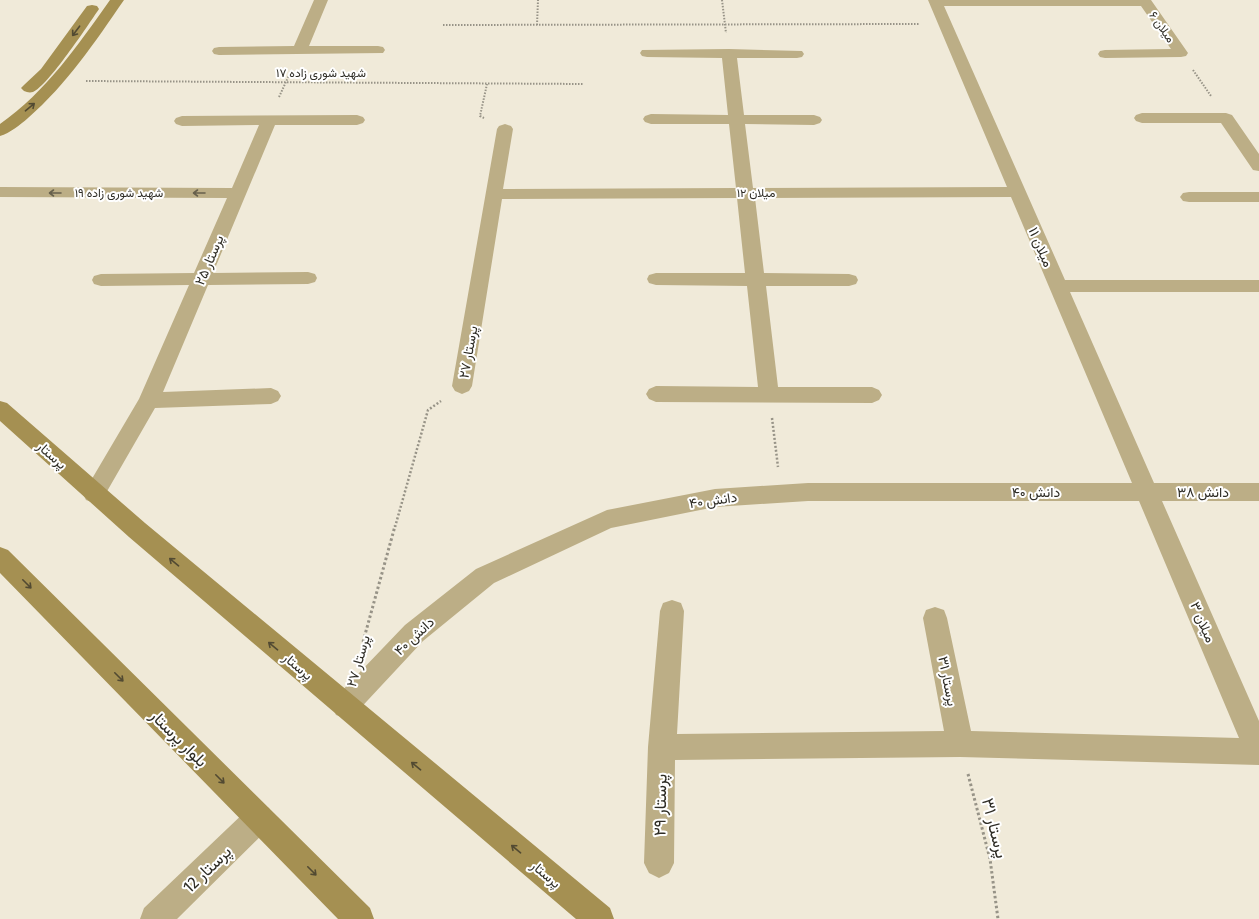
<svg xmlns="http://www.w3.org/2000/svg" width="1259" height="919" viewBox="0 0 1259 919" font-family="'Fira Sans Condensed',Vazirmatn,sans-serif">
<rect width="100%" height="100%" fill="#f0ead9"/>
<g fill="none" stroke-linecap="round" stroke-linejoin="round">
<path stroke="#979387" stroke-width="2" stroke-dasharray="1.5 1.5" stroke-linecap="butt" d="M722 0 726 33
M443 25 920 24
M537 25 538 0
M1193 70 1211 96
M86 81 584 84
M279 97 291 71
M484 118 480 116 487 84"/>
<path stroke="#979387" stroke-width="2.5" stroke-dasharray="2 2" stroke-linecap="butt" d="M772 418 778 467
M395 527 428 410 441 401"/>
<path stroke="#979387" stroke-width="3" stroke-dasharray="2.5 2.5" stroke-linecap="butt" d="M363 642 395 526
M968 774 990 859 998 919"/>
<path fill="#bcae86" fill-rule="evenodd" d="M314 0H328L309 46H378L383 47 385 50 383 53 219 55 214 54 212 51 214 48 219 47 294 46Z
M928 0H1151L1188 53 1186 56 1181 57 1105 58 1100 57 1098 54 1100 51 1105 50 1171 49 1141 6H944L1065 280H1259V292H1070L1154 483H1259V501H1162L1259 721V765L960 757 675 760 674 863 669 873 659 878 649 873 644 863 648 747 660 611 663 603 672 600 681 603 684 611 677 734 944 731 923 618 926 610 935 607 944 610 947 618 971 731 1239 738 1139 501H808L715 507 611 528 494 583 423 641 354 715 345 718 336 715 332 706 336 697 405 625 476 569 607 510 715 489 808 483H1132L1011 197 755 198 764 273 849 274 856 276 858 280 856 284 849 286H766L778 387H872L879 390 882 395 879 400 872 403 656 402 649 399 646 394 649 389 656 386 758 387 747 286 656 285 649 283 647 279 649 275 656 273H745L737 198 502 199 472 386 469 391 462 394 455 391 452 386 497 129 499 126 505 124 511 126 513 129 503 189 736 188 729 124H651L645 122 643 119 645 116 651 114 728 115 722 58 647 57 642 56 640 53 642 50 729 49 802 51 804 54 802 57 797 58H737L744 115H814L820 117 822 120 820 123 814 125 745 124 753 188 1007 187Z
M1142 113H1226L1232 115 1259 154V171L1253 170 1221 123H1142L1136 121 1134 118 1136 115Z
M357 115 363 117 365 120 363 123 357 125H275L213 273 308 272 315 274 317 278 315 282 308 284 208 285 163 392 271 388 278 391 281 396 278 401 271 404 155 408 102 500 94 503 86 500 83 494 139 399 189 285 101 286 94 284 92 280 94 276 101 274 194 273 227 198 0 197V187L232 188 259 125 182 126 176 124 174 121 176 118 182 116Z
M1189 192H1259V202H1189L1183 201 1180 197 1183 193Z
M259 804 269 808 273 818 269 828 177 919H140L144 908 249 808Z"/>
<path fill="#a59052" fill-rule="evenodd" d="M110 0H124C95 42 67 84 28 118 20 125 10 133 0 136V124C46 92 78 45 110 0Z
M92 5 97 6 99 9C88 25 48 86 33 92 29 93 27 92 24 91L21 88 24 85 41 69 87 6Z
M0 401 7 403 145 523 610 908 614 919H576L129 537 0 421Z
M0 547 8 550 370 908 374 919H338L0 573Z"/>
</g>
<defs><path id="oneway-shaft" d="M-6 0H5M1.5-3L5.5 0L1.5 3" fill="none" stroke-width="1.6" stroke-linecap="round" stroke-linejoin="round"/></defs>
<g stroke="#524a32">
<use href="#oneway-shaft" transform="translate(76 31) rotate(127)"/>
<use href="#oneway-shaft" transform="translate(30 107) rotate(-40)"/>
<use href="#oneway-shaft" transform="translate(174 562) rotate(-140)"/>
<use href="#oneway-shaft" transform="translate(27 584) rotate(45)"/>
<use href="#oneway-shaft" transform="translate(273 646) rotate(-140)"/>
<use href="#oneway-shaft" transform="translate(119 677) rotate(45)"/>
<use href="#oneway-shaft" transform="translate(416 766) rotate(-140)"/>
<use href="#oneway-shaft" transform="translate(220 779) rotate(45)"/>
<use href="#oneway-shaft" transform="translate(516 849) rotate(-140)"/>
<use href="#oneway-shaft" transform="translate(312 871) rotate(45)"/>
</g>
<g stroke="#67604c">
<use href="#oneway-shaft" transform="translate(55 193) rotate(-180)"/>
<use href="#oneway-shaft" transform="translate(199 193) rotate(-180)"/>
</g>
<g text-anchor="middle" stroke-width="4" stroke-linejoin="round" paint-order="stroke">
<g font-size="12" fill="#2e2c25" stroke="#fff">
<text transform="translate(1162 27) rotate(55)" y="4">میلان ۶</text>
<text x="321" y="77">شهید شوری زاده ۱۷</text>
<text x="119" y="197">شهید شوری زاده ۱۹</text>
<text x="756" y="197">میلان ۱۲</text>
</g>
<g font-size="14" fill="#2e2c25" stroke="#fff">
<text transform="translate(1041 247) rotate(67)" y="5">میلان ۱۱</text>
<text transform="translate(209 260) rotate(-67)" y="5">پرستار ۲۵</text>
<text transform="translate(468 352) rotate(-80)" y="5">پرستار ۲۷</text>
<text transform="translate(52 455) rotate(42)" y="5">پرستار</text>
<text x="1036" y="497">دانش ۴۰</text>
<text x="1203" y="497">دانش ۳۸</text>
<text transform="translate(713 500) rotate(-8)" y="5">دانش ۴۰</text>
<text transform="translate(1203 622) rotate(67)" y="5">میلان ۳</text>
<text transform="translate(414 636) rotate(-43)" y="5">دانش ۴۰</text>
<text transform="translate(358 661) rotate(-74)" y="5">پرستار ۲۷</text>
<text transform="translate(298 666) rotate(40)" y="5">پرستار</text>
<text transform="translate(948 681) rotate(79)" y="5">پرستار ۳‍۱</text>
<text transform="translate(546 874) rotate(40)" y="5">پرستار</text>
</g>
<g font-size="17" fill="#2e2c25" stroke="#fff">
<text transform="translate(179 738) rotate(45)" y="6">بلوار پرستار</text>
<text transform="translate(660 805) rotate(-89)" y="6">پرستار ۲۹</text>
<text transform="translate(995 828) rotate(76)" y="6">پرستار ۳۱</text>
<text transform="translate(207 869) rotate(-44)" y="6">پرستار 12</text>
</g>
</g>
</svg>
